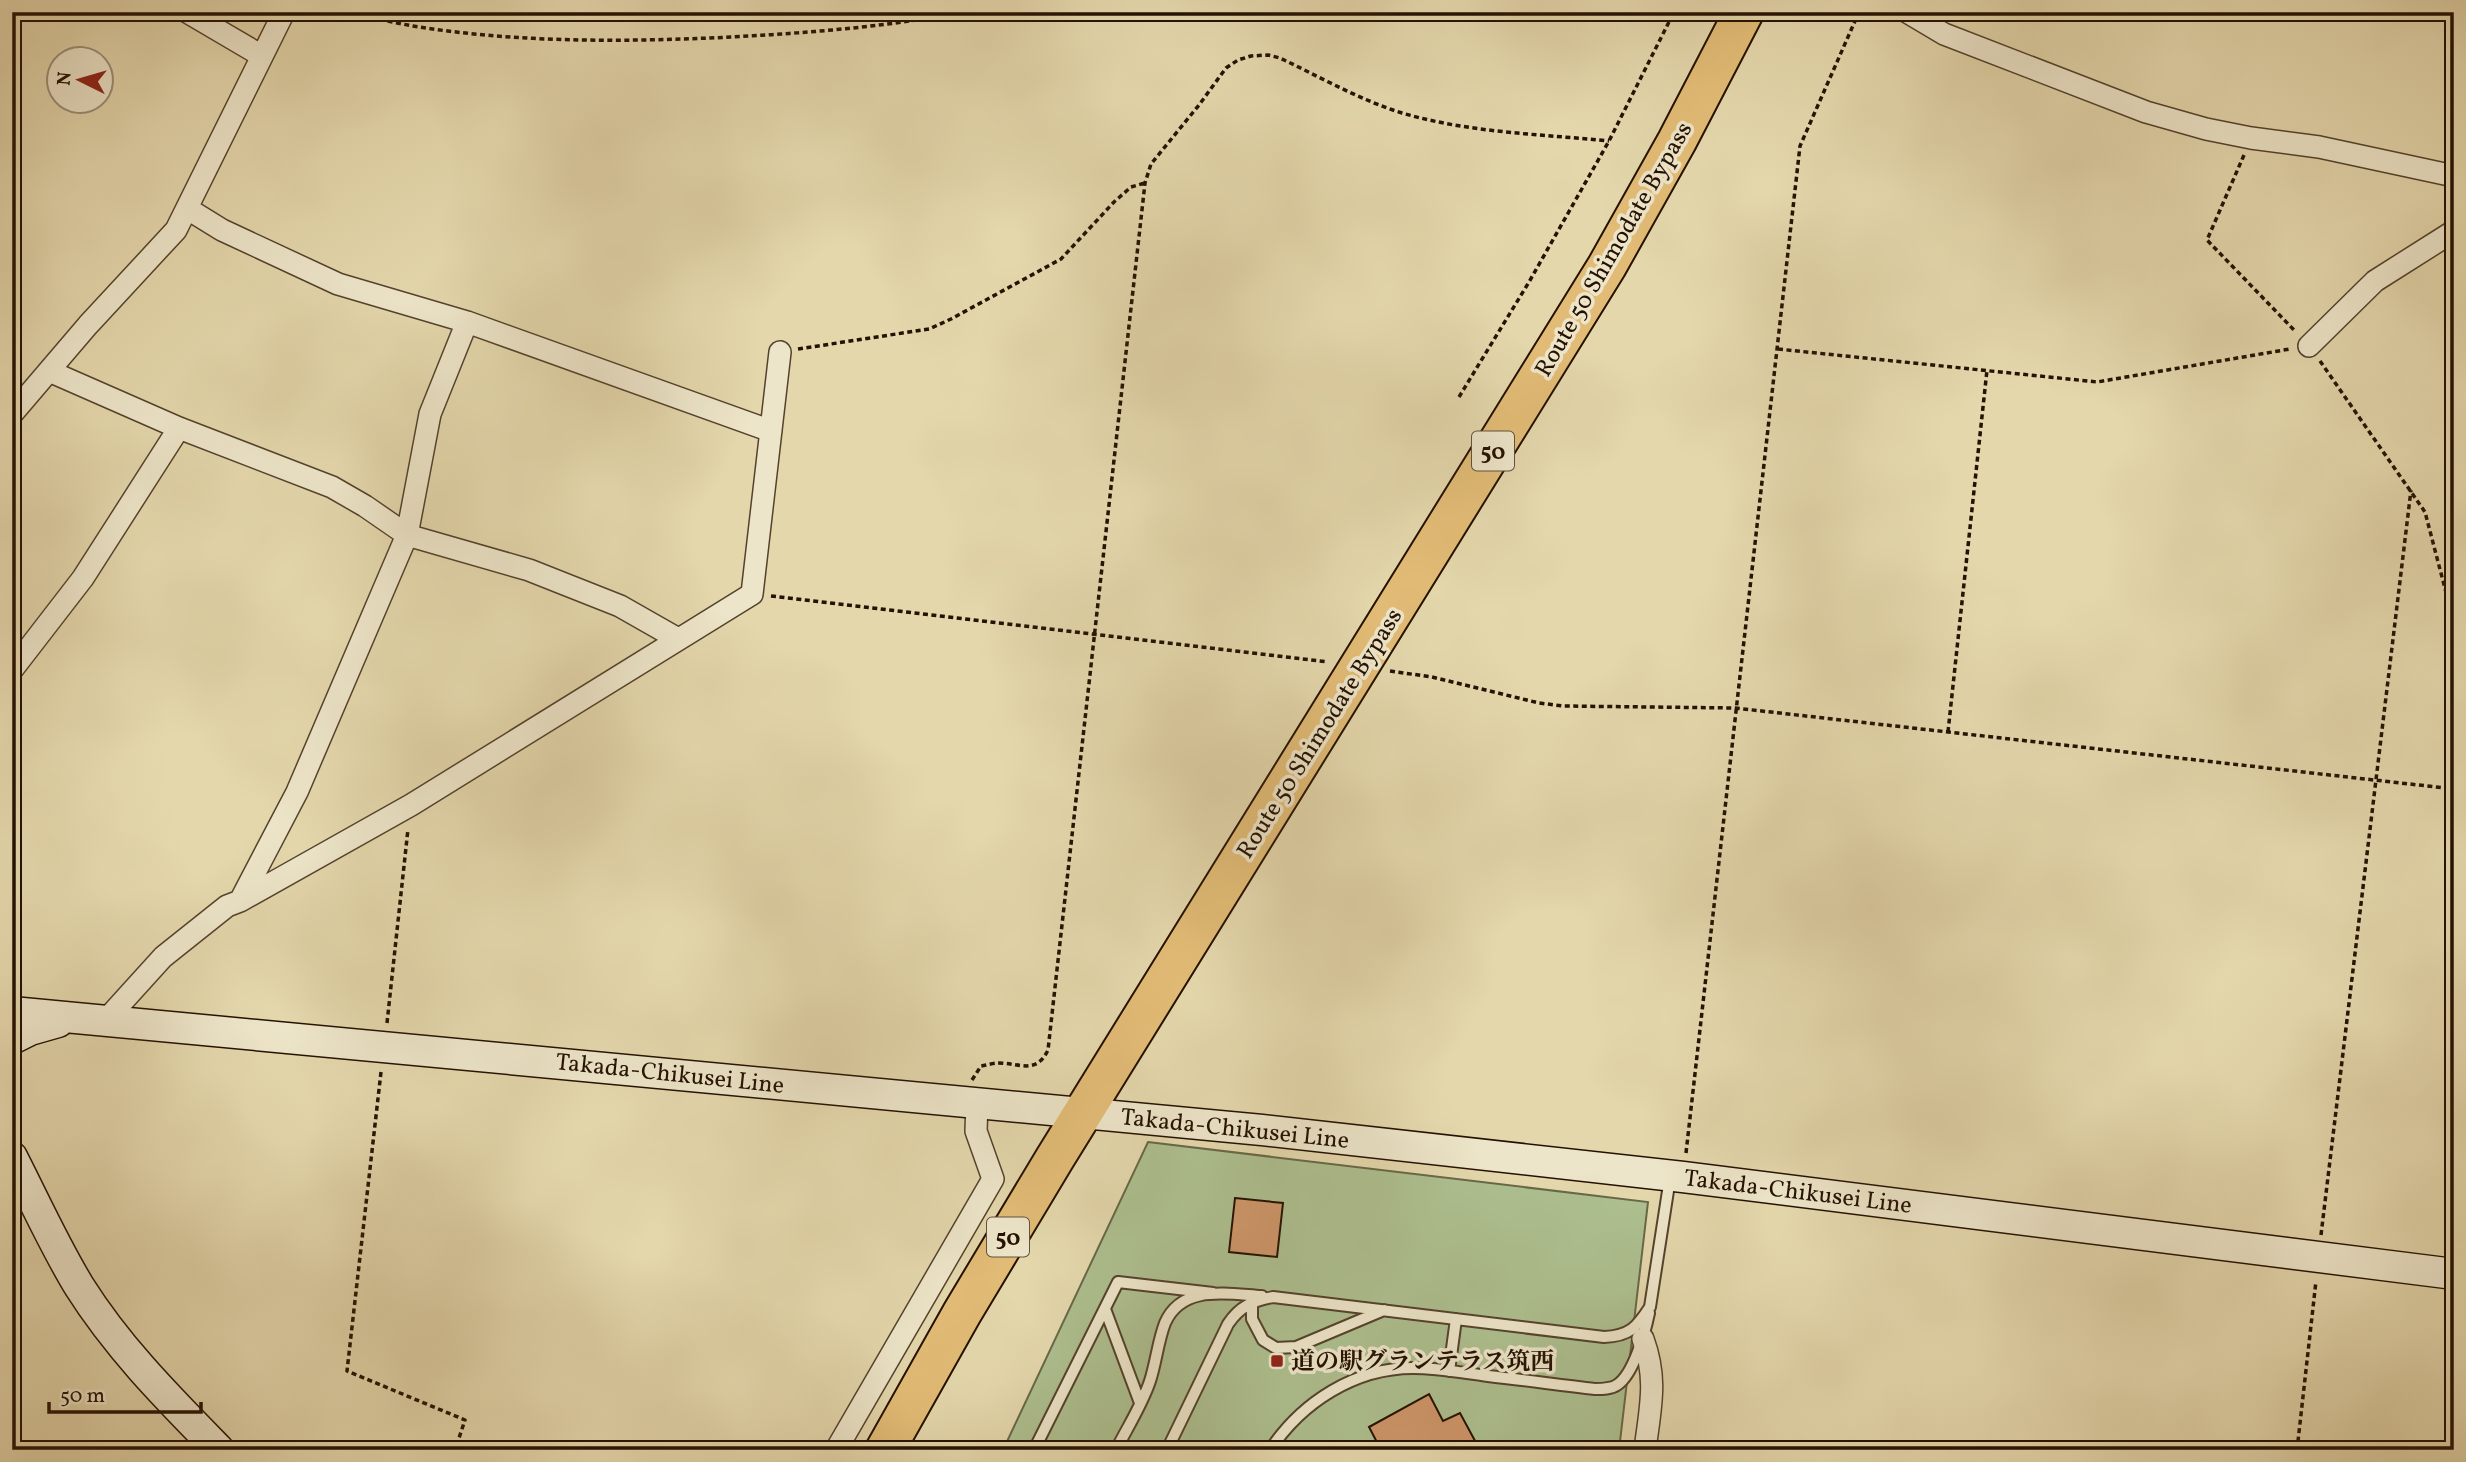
<svg xmlns="http://www.w3.org/2000/svg" width="2466" height="1462" viewBox="0 0 2466 1462" font-family="Vollkorn,'Noto Serif JP',serif">
<rect width="100%" height="100%" fill="#e4d7ac"/>
<filter id="stains"><feTurbulence type="fractalNoise" baseFrequency=".00286" numOctaves="4"/><feColorMatrix values="0 0 0 0 .2 0 0 0 0 .09 0 0 0 0 .02 0 0 0 .5 -.17"/></filter>
<radialGradient id="worn" r=".72"><stop offset=".6" stop-color="#630" stop-opacity="0"/><stop offset="1" stop-color="#630" stop-opacity=".3"/></radialGradient>
<path fill="#adbf8f" stroke="#686848" stroke-width="2" d="M1148 1142 1648 1202 1619 1450H1003Z"/>
<path fill="#cd966a" stroke="#241102" stroke-width="2" d="M1235 1198 1283 1203 1277 1257 1229 1252Z
M1429 1394 1443 1421 1460 1413 1480 1450H1381L1369 1427Z"/>
<g fill="none" stroke-linecap="round" stroke-linejoin="round">
<g stroke="#54422c" stroke-width="14">
<path id="lane" d="M1252 1301V1319L1263 1340 1276 1348 1296 1347 1384 1310
M1105 1309 1140 1403
M1449 1371 1456 1319
M1034 1450 1118 1282 1213 1293
M1116 1450C1127 1428 1142 1405 1150 1381 1156 1363 1158 1341 1165 1323 1182 1284 1228 1294 1262 1296
M1167 1450 1228 1324C1240 1306 1253 1301 1273 1297L1604 1337C1630 1336 1637 1327 1650 1307L1670 1178
M1270 1450C1302 1402 1355 1368 1413 1368 1438 1368 1464 1373 1488 1376 1524 1380 1560 1385 1595 1389 1603 1389 1611 1389 1617 1385 1634 1374 1645 1332 1649 1313"/>
</g>
<g stroke="#54422c" stroke-width="24">
<path id="street" d="M187 12 262 56
M1907 12 1944 34 2146 112 2206 129 2251 138 2319 147 2454 176
M188 209 222 230 338 284 467 322 771 431
M2309 346 2375 281 2454 231
M49 371 179 428 332 487 365 506 407 535 529 570 620 606 678 639
M12 414 88 325 176 230 284 12
M12 670 83 578 179 428
M240 901 297 792 407 535 430 414 467 322
M105 1021 163 957 227 906 240 901 411 805 752 594 780 352
M1643 1339C1658 1380 1650 1408 1645 1450
M836 1450 993 1179 976 1131 977 1103"/>
</g>
<g stroke="#241102" stroke-width="33">
<path id="secondary" d="M12 1012 1262 1130 1683 1177 2454 1274
M12 1039 30 1030 58 1022
M12 1157C34 1200 54 1245 79 1286 118 1348 168 1398 219 1450"/>
</g>
<g stroke="#241102" stroke-width="42">
<path id="highway" d="M885 1450 962 1313 1055 1158 1607 266 1677 141 1744 12"/>
</g>
<path stroke="#241102" stroke-width="3.5" stroke-dasharray="5 3.5" stroke-linecap="butt" d="M346 12C368 17 391 22 413 26 511 42 612 42 710 38 795 34 880 28 964 12
M2244 155 2207 240 2295 331
M798 349 929 329 951 319 1061 259 1114 202 1131 187 1145 183
M1778 349 2097 382 2290 349
M2320 361 2425 512 2454 623
M1459 397 1529 282 1609 141 1674 12
M771 596 1328 662
M1390 671 1432 677 1539 703 1563 706 1735 708 2454 789
M1948 732 1987 370
M387 1023 408 829
M381 1072 347 1371 465 1420 455 1450
M972 1080 981 1066C987 1065 993 1063 998 1063 1020 1063 1036 1075 1048 1050L1145 183 1151 164 1199 105 1226 68 1238 60 1251 56 1268 55 1280 58C1320 77 1360 100 1402 113 1470 133 1540 134 1609 141
M1686 1153 1800 146 1859 12
M2321 1235 2411 490
M2297 1450 2316 1281"/>
<use href="#lane" stroke="#ede5c9" stroke-width="10"/>
<use href="#street" stroke="#ede5c9" stroke-width="21"/>
<use href="#secondary" stroke="#ede5c9" stroke-width="30"/>
<use href="#highway" stroke="#e2bc76" stroke-width="38"/>
</g>
<rect fill="#8f2418" stroke="#ede5c9" stroke-width="2.5" x="1270" y="1354" width="14" height="14" rx="3.5"/>
<g text-anchor="middle" stroke-width="7" stroke-linejoin="round" paint-order="stroke">
<g fill="#ede5c9" stroke="#60513e" stroke-width="2">
<rect x="1472" y="431.5" width="42" height="39" rx="5"/>
<rect x="987" y="1217.5" width="42" height="39" rx="5"/>
</g>
<g font-size="23" font-weight="bold" fill="#241102">
<text x="1493" y="459">50</text>
<text x="1008" y="1245">50</text>
</g>
<g font-size="24" fill="#241102" stroke="#ede5c9">
<text transform="translate(1613 249) rotate(-60)" y="8">Route 50 Shimodate Bypass</text>
<text transform="translate(1319 733) rotate(-58)" y="8">Route 50 Shimodate Bypass</text>
<text transform="translate(670 1073) rotate(6)" y="8">Takada-Chikusei Line</text>
<text transform="translate(1235 1128) rotate(6)" y="8">Takada-Chikusei Line</text>
<text transform="translate(1798 1191) rotate(7)" y="8">Takada-Chikusei Line</text>
</g>
<g font-size="24" font-weight="bold" fill="#241102" stroke="#ede5c9" text-anchor="start">
<text x="1291" y="1369">道の駅グランテラス筑西</text>
</g>
</g>
<rect width="2466" height="1462" fill="none" stroke="#e4d7ac" stroke-width="42"/>
<rect x="14" y="14" width="2438" height="1434" fill="none" stroke="#241102" stroke-width="3.5"/>
<rect x="21" y="21" width="2424" height="1420" fill="none" stroke="#241102" stroke-width="2"/>
<g transform="translate(80 80) rotate(275)"><circle r="33" fill="#ede5c9" stroke="#9d9079" stroke-width="2"/>
<path d="M0-5L12 26L0 18L-12 26Z" fill="#8f2418"/>
<text y="-10" font-size="19" font-weight="bold" text-anchor="middle" fill="#241102">N</text>
</g>
<path d="M49 1402v10h152v-10" fill="none" stroke="#241102" stroke-width="3.5"/>
<text x="60" y="1402" font-size="21" fill="#241102" stroke="#ede5c9" stroke-width="5" paint-order="stroke">50 m</text>
<rect width="100%" height="100%" filter="url(#stains)"/>
<rect width="100%" height="100%" fill="url(#worn)"/>
</svg>
